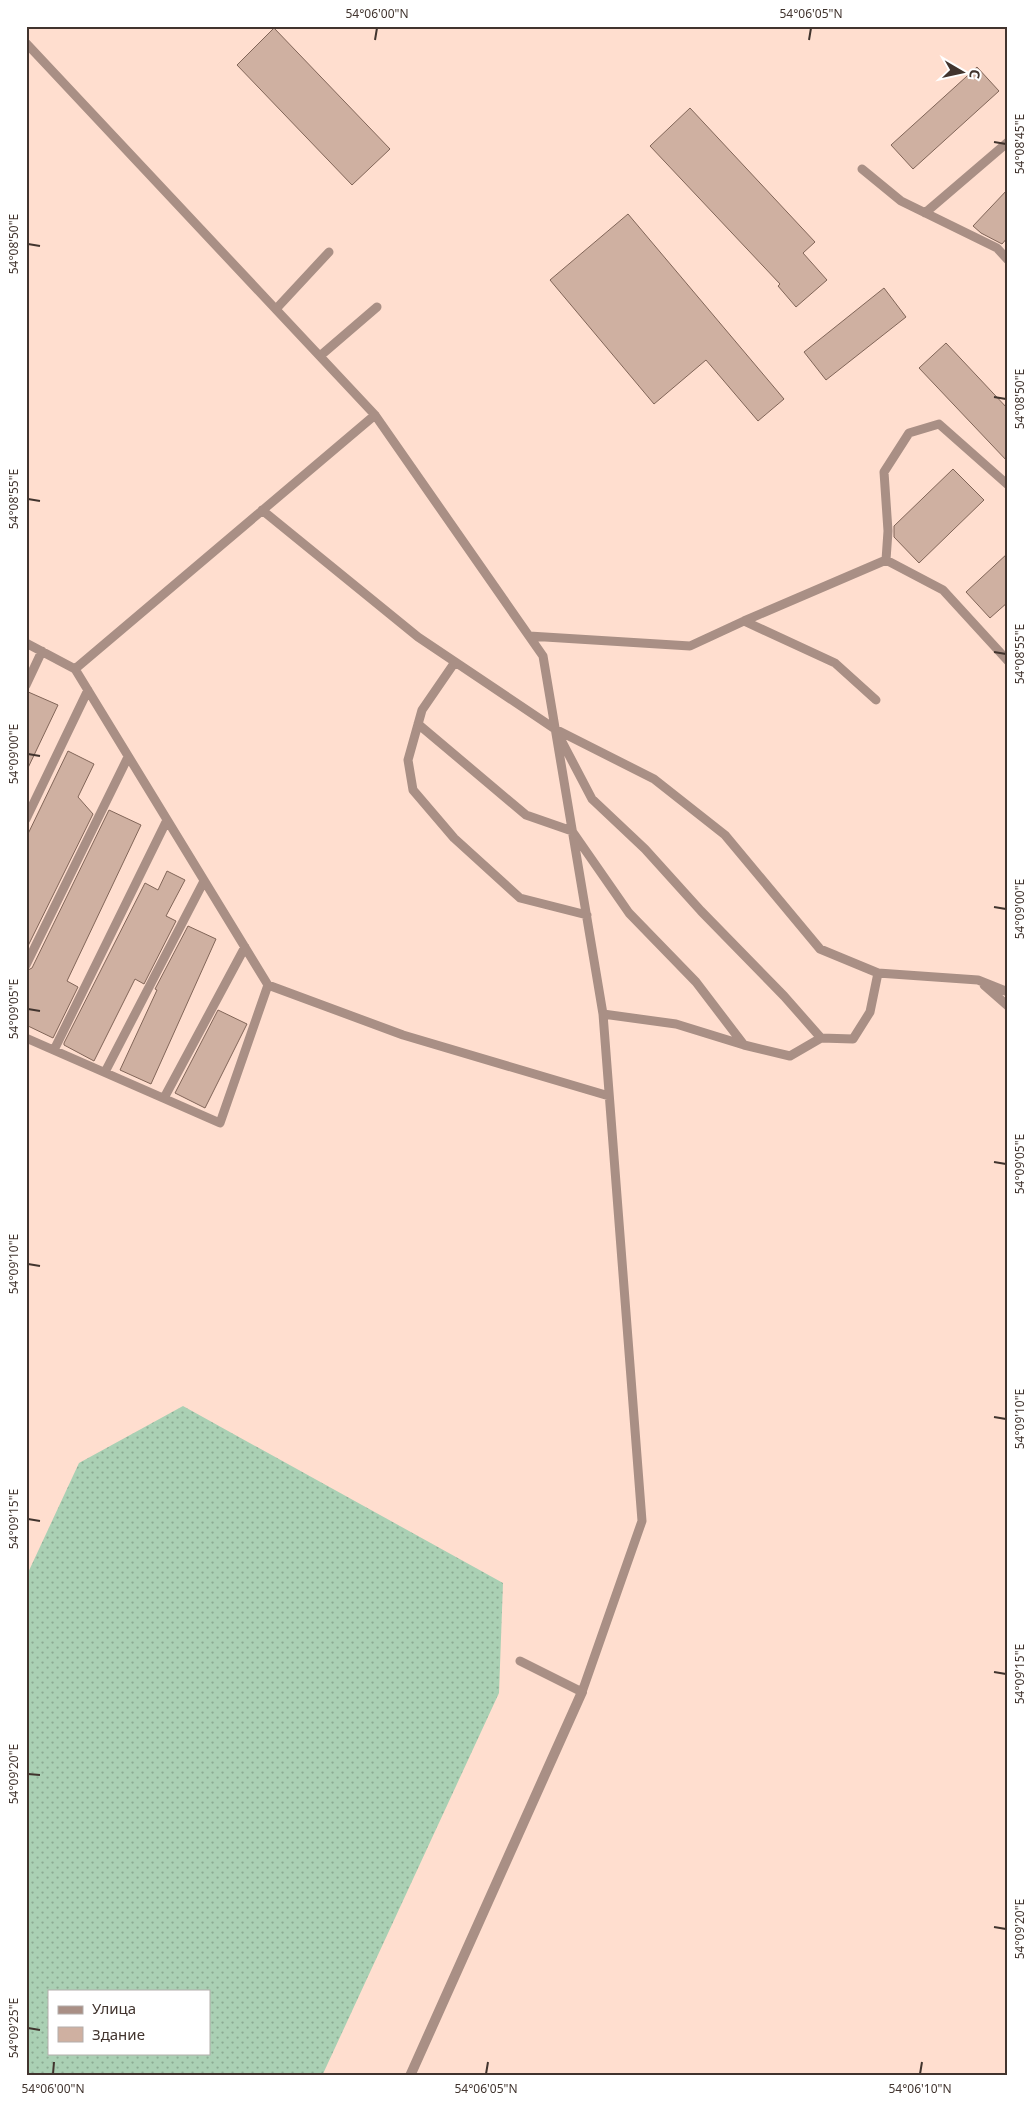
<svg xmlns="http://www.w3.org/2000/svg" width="1034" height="2102" viewBox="0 0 1034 2102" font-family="'Noto Sans',sans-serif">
<defs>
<pattern id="grass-dots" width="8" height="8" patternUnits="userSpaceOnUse" patternTransform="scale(1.25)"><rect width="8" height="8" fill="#aad0b4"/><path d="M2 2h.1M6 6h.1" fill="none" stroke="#8caa93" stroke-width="1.8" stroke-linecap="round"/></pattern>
</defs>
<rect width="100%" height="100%" fill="#ffdecf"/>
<path fill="url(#grass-dots)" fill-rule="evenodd" d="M183 1406 503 1583 499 1693 322 2076H26V1577L79 1463ZM49 1991H209V2053H49Z"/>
<path fill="#cfb0a1" stroke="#816558" d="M274 28 390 149 352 185 237 65Z
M977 67 999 91 913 169 891 145Z
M690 108 815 242 803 253 827 280 796 307 778 286 780 284 650 146Z
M1008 189V237L1002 244 981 233 973 226Z
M628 214 784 399 758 421 706 360 654 404 550 280Z
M884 288 906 317 826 380 804 352Z
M946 343 1008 409V462L919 368Z
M953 469 984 500 919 563 894 537V526Z
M1008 553V602L990 618 966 592Z
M26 691 58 705 26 772Z
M68 751 94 764 78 797 93 814 26 950V838Z
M109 810 141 825 67 981 78 987 53 1038 26 1025V971L32 968Z
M167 871 185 880 166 916 176 921 144 984 135 979 94 1061 64 1045V1043L145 883 158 890Z
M188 926 216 939 151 1084 120 1070 157 990 155 989Z
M218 1010 247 1024 205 1108 175 1093Z"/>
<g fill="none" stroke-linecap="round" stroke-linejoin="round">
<path stroke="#a98f85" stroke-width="9" d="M26 43 375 415 543 656 603 1014 642 1521 582 1692 520 1661
M862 169 901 201 997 248 1008 260
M925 213 1008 142
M276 309 329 252
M320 356 377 307
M262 510 418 637 555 729 654 779 725 835 820 949 878 973 978 980 1008 992
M886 560 943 590 1008 661
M744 621 835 663 876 700
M529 636 690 646 744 621 886 560 888 531 884 472 909 433 939 424 1008 485
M26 643 75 669 375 415
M455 662 422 710 408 760 413 790 454 838 520 898 587 915
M26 685 42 651
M418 724 526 815 572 831 629 913 696 982 744 1045 790 1056 821 1038
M559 736 592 799 645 849 701 911 784 996 821 1038 853 1039 870 1012 878 973
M26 819 88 690
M26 965 128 757
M268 985 403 1035 609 1096
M984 985 1008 1006
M603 1014 676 1024 744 1045
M26 1038 220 1123 268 985 75 669
M54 1050 167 820
M105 1072 204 881
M164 1098 245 947"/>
<path stroke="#a98f85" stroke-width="10" d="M410 2076 582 1692"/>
</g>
<path fill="none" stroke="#41342e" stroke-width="2" d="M375 40 377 28M809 40 811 28M994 142 1006 144M28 244 40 246M994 397 1006 399M28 499 40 501M994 652 1006 654M28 754 40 756M994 907 1006 909M28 1009 40 1011M994 1162 1006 1164M28 1264 40 1266M994 1417 1006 1419M28 1519 40 1521M994 1672 1006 1674M28 1774 40 1775M994 1927 1006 1929M28 2028 40 2030M53 2074 54 2062M486 2074 488 2062M920 2074 922 2062"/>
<rect width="1034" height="2102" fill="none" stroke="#ffffff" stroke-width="55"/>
<rect x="48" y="1990" width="162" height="65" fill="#ffffff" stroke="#b3aeab"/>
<rect x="58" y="2006" width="25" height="8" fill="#a98f85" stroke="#b3aeab"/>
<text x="92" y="2014" font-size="15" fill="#41342e">Улица</text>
<rect x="58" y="2027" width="25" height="15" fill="#cfb0a1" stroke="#b3aeab"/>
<text x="92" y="2040" font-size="15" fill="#41342e">Здание</text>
<g transform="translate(962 72) rotate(99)" stroke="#ffffff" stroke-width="4" paint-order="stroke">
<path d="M0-4L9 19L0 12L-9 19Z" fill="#41342e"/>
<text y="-8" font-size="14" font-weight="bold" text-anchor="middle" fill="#41342e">С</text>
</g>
<rect x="28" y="28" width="978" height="2046" fill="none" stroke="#41342e" stroke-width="2"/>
<g font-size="12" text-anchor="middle" fill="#41342e">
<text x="377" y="18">54°06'00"N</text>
<text x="811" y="18">54°06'05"N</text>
<text transform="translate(1020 144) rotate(-90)" y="4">54°08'45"E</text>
<text transform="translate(14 244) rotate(-90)" y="4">54°08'50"E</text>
<text transform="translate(1020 399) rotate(-90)" y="4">54°08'50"E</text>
<text transform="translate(14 499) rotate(-90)" y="4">54°08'55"E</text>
<text transform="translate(1020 654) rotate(-90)" y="4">54°08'55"E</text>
<text transform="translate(14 754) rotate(-90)" y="4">54°09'00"E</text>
<text transform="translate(1020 909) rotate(-90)" y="4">54°09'00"E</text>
<text transform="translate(14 1009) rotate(-90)" y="4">54°09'05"E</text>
<text transform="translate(1020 1164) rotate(-90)" y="4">54°09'05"E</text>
<text transform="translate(14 1264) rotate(-90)" y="4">54°09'10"E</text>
<text transform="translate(1020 1419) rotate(-90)" y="4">54°09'10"E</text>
<text transform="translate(14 1519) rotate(-90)" y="4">54°09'15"E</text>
<text transform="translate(1020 1674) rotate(-90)" y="4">54°09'15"E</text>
<text transform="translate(14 1774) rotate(-90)" y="4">54°09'20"E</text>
<text transform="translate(1020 1929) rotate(-90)" y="4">54°09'20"E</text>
<text transform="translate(14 2028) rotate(-90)" y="4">54°09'25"E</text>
<text x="53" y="2093">54°06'00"N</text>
<text x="486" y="2093">54°06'05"N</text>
<text x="920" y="2093">54°06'10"N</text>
</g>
</svg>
